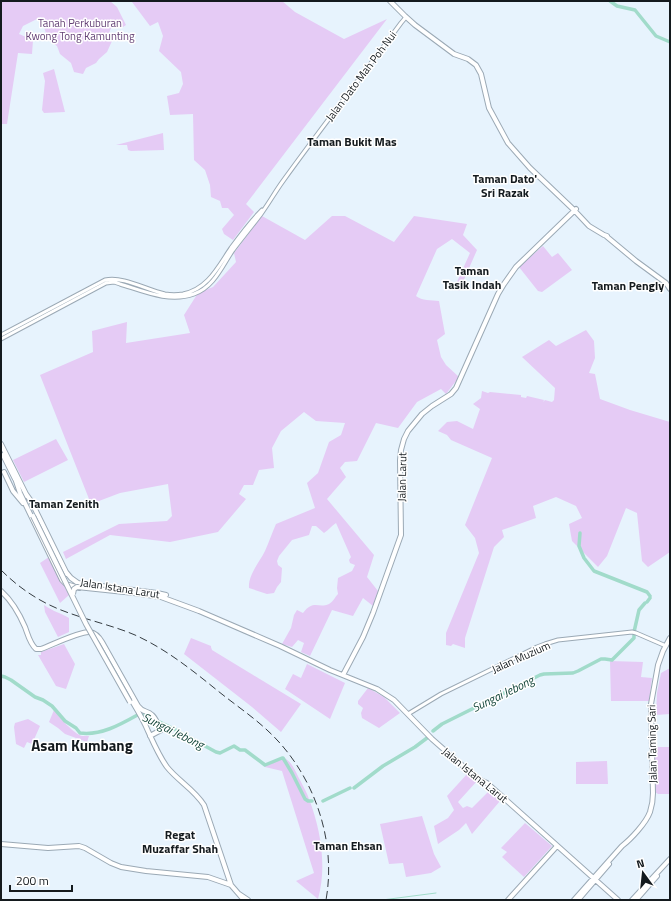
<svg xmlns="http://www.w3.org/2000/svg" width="671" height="901" viewBox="0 0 671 901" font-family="'Titillium Web',sans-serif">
<rect width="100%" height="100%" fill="#e7f3fd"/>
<path fill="#e5cbf5" d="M1 1H110L117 7 126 25 123 27 111 28 109 33 112 41 107 52 99 59 96 63 86 68 83 74 74 72 71 63 60 54 57 46 48 40 41 17 23 26 19 34 33 40 32 54 18 53 7 124H1Z
M130 1H282L295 12 344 39 387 19 246 204 254 212 233 240 224 234 222 229 234 215 228 208H222L220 201 211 197 210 185 205 170 194 160 193 114 170 115 167 96 179 93 183 84 181 72 159 51 163 36 158 22 150 26 132 2Z
M54 69 65 112 44 113 42 110 45 81 43 73Z
M163 133 164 150 131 151 128 150 127 145H116Z
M262 216 305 240 332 216H345L394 242 414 216 467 224 463 235 477 250 459 291 456 288V284L470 253 452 239 437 249 416 296C422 301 431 300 439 301L445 334 437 340 441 357 446 365 459 377 446 394 441 389 417 402 398 428 376 423 357 461 345 462 340 468 346 477 327 499 374 555 367 577 378 591 373 606 363 598 353 616 332 610 310 656 301 652 304 643 298 640 292 647 282 644 291 628 294 615 297 610 303 613C314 599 318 609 329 604 333 602 335 597 338 594L337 588 338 578 352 571 355 565 350 563 349 560 351 557 336 523C331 526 329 530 324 533L316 526H312L309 535 292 540 279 556 277 561 278 565 282 568 281 582 277 587 274 593 267 594 249 588C248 575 259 563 265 551 269 542 272 533 276 524L315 508 307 483 318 473 329 442 341 435 345 423 316 421 304 412 281 431 272 448 274 468 259 470 253 485H244L239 494 246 499 218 532 170 542 110 535 66 559 63 552 119 524 167 521 172 516 168 484 120 493 91 504 40 375 93 352 92 331 127 322 126 343 190 333 184 315 198 293 213 287 236 262 234 253Z
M543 246 552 257 558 253 572 270 542 292 538 291 519 267Z
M586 330 594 341 595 358 589 373 595 374 600 399 630 410 670 422V552L648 567 642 561 637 513 626 508 607 556 598 567 572 541 569 524 582 518 576 506 556 497 533 506 536 518 502 530 504 537 494 547 465 638V648L453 644 451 646 446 645V633L479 553 475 538 465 525 492 458 451 440 447 435 438 431 447 422 457 421 473 429 480 409 473 404 481 398 482 391 488 393 490 392 521 395V397L526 398 527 396 544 400 543 402 545 400 552 402 554 400 555 388 522 357 549 340 556 346Z
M56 439 68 460 24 482 13 460Z
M49 557 69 595 60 603 40 563Z
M44 605C52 611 61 613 69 618V632L58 637 45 612Z
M191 638 211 646V647L212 650 301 704 281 732 252 707 184 654Z
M64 644 75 664 66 689 56 686 38 655H41V652Z
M610 661 643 662 641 677 652 678 649 701H611Z
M307 664 345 683 330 719 285 689 293 674 301 678Z
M670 668V714L656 715 657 693 661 673Z
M368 688 384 697 400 713 379 728 362 718 361 713 363 708 358 704V701Z
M54 710C59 717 74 734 82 736 83 736 88 736 89 736L87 742 65 734 58 728 49 722Z
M28 719 40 726 32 744 27 742 24 748 16 744 14 727 15 723Z
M654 747H670V794H658L655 792Z
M284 758C292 761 296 773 300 780 303 786 307 793 309 799 321 830 327 867 318 899L296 881 314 873 282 771 265 767 264 766Z
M607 761 608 784H576V762Z
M468 773 477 781 458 802 463 808 467 806 472 808 489 791 500 801 472 834 466 823 459 830 438 844 434 826 448 818 454 810 447 796Z
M422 816 434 854 441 867 431 873 406 877 403 863 389 864 380 824Z
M525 823 552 846 524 877 502 857 507 852 501 848Z"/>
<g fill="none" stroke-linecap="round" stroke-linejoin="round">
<path stroke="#a1dbca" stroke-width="1" d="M382 900 436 893"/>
<path stroke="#a1dbca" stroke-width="3.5" d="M610 1 617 6 635 10 656 36 670 42
M580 533 579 546 584 558 594 571 647 592 650 596
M647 602 650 598
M634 632 639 610 645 603
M1 676 5 677 11 680 35 697 43 700 52 706 65 721 76 728 80 733C102 736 123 723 141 713L172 728 216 752 220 753 234 746 240 750H245L265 765 282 758H283L292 773 305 799 308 801H312
M433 731 442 724 540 675 544 674 573 673 578 671 601 659H605L612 660 634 638V634
M354 788 383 766 415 747 427 738
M323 801 350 788"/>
<g stroke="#9ba9b5" stroke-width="5">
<path id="minor" d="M1 335 105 280C124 276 146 290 165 294 171 295 177 295 183 294 208 289 218 267 231 248 239 237 252 220 262 210
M1 339 106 283 114 282 120 284C143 291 169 303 194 294 214 287 222 266 233 250 242 238 252 226 261 214 269 203 275 192 283 181 321 128 362 76 401 23L406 17
M408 714 441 694 537 647 545 644 558 640 632 632 636 633 666 646"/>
</g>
<g stroke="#9ba9b5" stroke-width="6">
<path id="major" d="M390 1 405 16 415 25 454 54 468 59 476 65 481 74 489 108 508 143 530 168 574 210 589 226 604 235 607 236
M606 236 636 261 666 283 670 289
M1 444 27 496
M3 455 15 479
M4 472 13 491 23 503
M15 478 20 493 62 580 66 584 79 588
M26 494 31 501 67 574
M66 572 71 578 78 583 157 593 166 595
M1 591C12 601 19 613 25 627 28 635 30 644 36 649H41C52 645 80 631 90 632 96 633 99 637 102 642L138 706C143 713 147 710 152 715 156 718 158 726 161 730L150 736
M134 593 161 597 199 611 280 646 330 670 377 689 394 700 432 739 457 761 480 780 487 783 618 900
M343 675 363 637 373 613 401 535 400 460 401 450 404 439 408 431 422 414 432 406 451 394 456 388 498 294 504 284 516 267 576 209
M132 701C138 711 144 721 148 731 154 744 159 756 167 767 178 781 194 789 204 805L231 885 244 900
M1 844 48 848 79 846 85 848 111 863 121 867 146 871 208 877 231 885
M239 894 248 900
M508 900 557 846
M574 900 622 846C631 839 646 823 650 812 652 806 653 800 653 793L651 704 658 665 663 651 670 638
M578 900 609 864
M632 900 670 859
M636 900 657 876"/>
</g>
<use href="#minor" stroke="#fff" stroke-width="3"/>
<use href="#major" stroke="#fff" stroke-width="4"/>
<path stroke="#353c41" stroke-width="1" stroke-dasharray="8 4" stroke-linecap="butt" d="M1 570C21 590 43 604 69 613 91 621 114 626 135 635 166 649 192 670 218 691 234 704 252 716 267 730 313 772 337 839 326 900"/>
<g stroke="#9ba9b5" stroke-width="6" stroke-linecap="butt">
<path id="major-bridge" d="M33 516 86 624 130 702
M73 594 74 589 77 587 134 593"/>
</g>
<use href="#major-bridge" stroke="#fff" stroke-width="4"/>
</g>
<g text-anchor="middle" stroke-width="3" stroke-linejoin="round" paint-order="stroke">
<g font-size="11" fill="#623f74" stroke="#fff">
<text x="80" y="27">Tanah Perkuburan<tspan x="80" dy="13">Kwong Tong Kamunting</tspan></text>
</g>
<g font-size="11" fill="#141a1e" stroke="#fff">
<text transform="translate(361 76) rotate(-53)" y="4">Jalan Dato Mah Poh Nui</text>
<text transform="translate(402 477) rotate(-89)" y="4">Jalan Larut</text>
<text transform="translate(120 588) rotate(9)" y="4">Jalan Istana Larut</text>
<text transform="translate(521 657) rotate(-24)" y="4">Jalan Muzium</text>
<text transform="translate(652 744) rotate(-91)" y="4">Jalan Taming Sari</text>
<text transform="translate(475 775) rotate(39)" y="4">Jalan Istana Larut</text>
</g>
<g font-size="12" font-weight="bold" fill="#141a1e" stroke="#fff">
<text x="352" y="146">Taman Bukit Mas</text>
<text x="505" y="183">Taman Dato'<tspan x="505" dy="14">Sri Razak</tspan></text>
<text x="472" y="275">Taman<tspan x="472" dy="14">Tasik Indah</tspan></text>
<text x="628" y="290">Taman Pengly</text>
<text x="64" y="508">Taman Zenith</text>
<text x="180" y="839">Regat<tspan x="180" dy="14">Muzaffar Shah</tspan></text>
<text x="348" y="850">Taman Ehsan</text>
</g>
<g font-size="12" font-style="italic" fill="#124438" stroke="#fff">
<text transform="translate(503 694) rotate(-26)" y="4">Sungai Jebong</text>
<text transform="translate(173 731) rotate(26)" y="4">Sungai Jebong</text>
</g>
<g font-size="15" font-weight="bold" fill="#141a1e" stroke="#fff">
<text x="82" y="751">Asam Kumbang</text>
</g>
</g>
<rect width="671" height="901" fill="none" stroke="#141a1e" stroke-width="4"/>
<g transform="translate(643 873) rotate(345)" stroke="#ffffff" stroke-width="3" paint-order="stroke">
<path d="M0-3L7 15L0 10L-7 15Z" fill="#141a1e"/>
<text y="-6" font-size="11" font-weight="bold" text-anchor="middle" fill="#141a1e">N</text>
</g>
<path d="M10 885v6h62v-6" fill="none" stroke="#141a1e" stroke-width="2"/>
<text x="16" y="885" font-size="12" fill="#141a1e" stroke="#ffffff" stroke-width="3" paint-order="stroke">200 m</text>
</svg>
